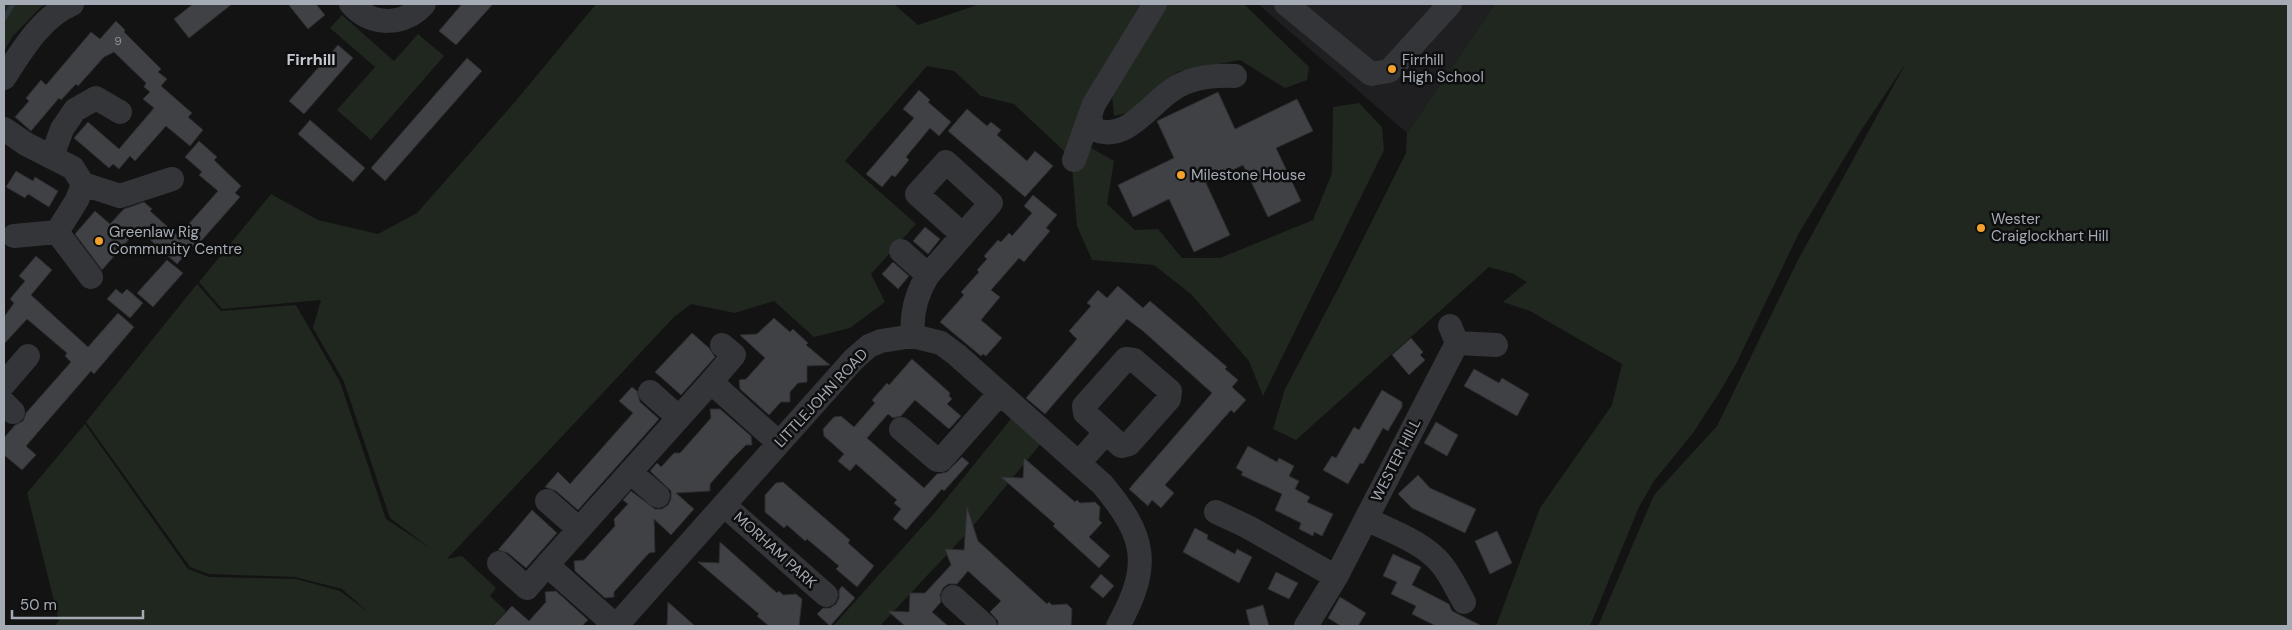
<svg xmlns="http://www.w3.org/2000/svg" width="2292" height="630" viewBox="0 0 2292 630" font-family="'DM Sans',sans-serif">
<rect width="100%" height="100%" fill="#131314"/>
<path fill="#1f1f21" d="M1258 4H1495L1407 133Z"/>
<path fill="#1f271f" d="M4 4H48L41 7 13 36 4 51Z
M596 4H894L918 25 980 4H1146L1072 137 1114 161 1107 204 1135 230 1158 229 1182 258H1220L1313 220 1332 173 1333 107 1359 103 1382 127 1384 150 1263 396 1249 361 1192 295 1154 265 1092 260 1077 226 1072 167 1063 150 1014 104 981 96 954 71 927 66 845 161 916 224 871 274 885 302 850 328 814 337 774 301 735 313 691 304 674 317 447 559 462 556 496 588 490 596 506 611 492 626H54L59 621 27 493 85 424 188 569 209 577 296 579 340 591 368 612 342 589 295 577 209 574 190 567 86 422 197 284 221 311 296 305 340 382 386 519 430 548 390 518 344 382 313 328 321 300 222 309 199 282 271 194 318 220 378 234 417 213 514 103Z
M1165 4H1244L1309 67 1307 80 1285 88 1240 60 1177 72 1131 112 1114 116 1112 94Z
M1495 4H2288V626H1598L1654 495 1717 426 1798 260 1906 63 1862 129 1799 233 1736 364 1719 393 1693 433 1654 481 1639 507 1590 626H1496L1540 508 1612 405 1622 364 1530 311 1503 302 1527 282 1514 274 1489 267 1296 440 1273 429 1285 389 1340 285 1406 153 1407 133Z
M342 15 394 61 418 34 444 56 371 140 337 110 375 67 330 28Z
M1014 415 1043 441 968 532 880 626H833L938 509Z"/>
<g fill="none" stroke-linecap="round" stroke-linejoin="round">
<path stroke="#2b353a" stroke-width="5" d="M4 19 13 4"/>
</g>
<path fill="#3f4144" stroke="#2d2d30" d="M193 4H232L189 38 174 19Z
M288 4H316L325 15 308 29Z
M462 4H493L456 45 439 31Z
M116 21 125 30 124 32 161 69 158 72 167 79 161 86 192 113 188 117 203 130 190 146 166 126 135 161 130 156 119 169 113 164 109 168 74 138 88 122 119 149 154 108 143 99 150 92 144 87 146 83 114 52 104 57 78 86 76 84 61 100 59 98 31 131 15 117 29 101 26 98 41 80 46 85 91 32 100 39Z
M338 45 353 58 304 114 289 101Z
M467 58 482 71 385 181 371 168Z
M919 90 930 100 928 102 951 122 939 136 930 128 906 157 909 160 895 177 892 175 882 187 866 174 914 118 903 109Z
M1218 92 1235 129 1297 99 1313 131 1276 148 1301 201 1268 217 1243 165 1206 183 1230 235 1194 252 1169 199 1133 217 1118 185 1174 158 1157 121Z
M967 109 987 126 991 122 1001 130 997 135 1027 161 1035 151 1053 166 1025 197 948 131Z
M310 120 365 168 353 182 298 134Z
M199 141 217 157 214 160 241 186 235 193 240 197 195 248 193 246 177 264 138 229 102 270 75 234 95 211 110 224 124 209 144 202 152 209 150 211 178 236 218 191 199 175 202 172 185 157Z
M16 171 33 181 35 177 58 191 49 207 28 194 25 198 6 187Z
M1033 195 1057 215 1046 228 1050 231 1024 262 1019 258 991 290 1000 297 981 320 1002 338 986 356 983 354 981 356 940 322 964 295 961 292 979 272 977 270 987 259 984 256 998 240 1001 242 1009 233 1012 236 1032 213 1024 206Z
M925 227 940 239 928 254 913 241Z
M36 256 52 270 31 295 88 347 118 313 134 327 94 374 91 371 26 446 36 455 22 470 4 455V438L15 425 23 421 26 413 71 362 65 356 67 353 27 319 4 344V317L14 303 10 299 25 281 19 276Z
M167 260 183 273 153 307 137 293Z
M893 262 909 276 898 289 882 274Z
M1118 286 1143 308 1150 301 1227 367 1225 369 1238 380 1232 387 1246 400 1234 413 1231 410 1165 485 1174 493 1161 508 1152 500 1148 506 1129 489 1212 393 1143 331 1127 319 1045 414 1026 398 1077 339 1069 331 1091 306 1087 303 1098 290 1107 298Z
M116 289 122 294 127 289 143 303 130 318 107 299Z
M774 318 790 332 793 329 808 343 806 345 830 365 807 366V382L798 383 790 392V402H781L769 415 740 389 739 380 746 379 765 358 740 335 757 334Z
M692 333 709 348 715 357 681 395 655 372Z
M1411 338 1423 352 1420 355 1425 360 1409 375 1392 355Z
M912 359 950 393 949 396 952 399 947 404 961 416 949 429 915 400 901 416 893 418 888 414 867 438 924 488 937 474 947 472 962 457 969 463 944 491 942 489 906 530 893 519 901 509 894 503 897 500 856 464 850 471 838 461 844 454 824 436 823 429 834 417 841 416 854 427 875 403 872 400 887 383 889 385Z
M1474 369 1499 383 1502 378 1529 394 1517 416 1464 386Z
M632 387 637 391 640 402 659 419 578 510 556 491 545 487 558 472 570 484 633 413 619 401Z
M1382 390 1402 402V407L1388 431 1383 428 1363 464 1360 463 1348 484 1323 470 1332 456 1336 458 1354 427 1359 430Z
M710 409H720L751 436 752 445H746L732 459 710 484V491L676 493 694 509 671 535 654 519 655 552 649 553 614 592V597L605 598 575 571 574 561 584 560 615 526 614 519 628 504 623 500 631 491 655 509H662L668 505 671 499V491L650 471 657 463 661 467 674 453H680L711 418Z
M1436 422 1458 435 1447 456 1424 443Z
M1248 446 1277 462 1279 458 1294 466 1289 476 1299 481 1295 489 1310 497 1307 502 1333 514 1322 536 1314 532 1313 536 1299 529 1301 523 1275 510 1282 494 1241 475 1243 472 1236 468Z
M1024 458 1075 502 1077 500 1080 503 1095 502 1100 507 1099 520 1102 523 1089 537 1110 556 1099 568 1053 526 1055 524 1001 477 1023 478Z
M1418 475 1430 488 1476 509 1465 533 1412 508 1398 494Z
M783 482 850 540 848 543 874 566 857 587 836 569 839 566 807 539 805 541 787 525 784 528 765 512V495L776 483Z
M967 507 978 541 1047 604 1049 602 1052 605 1067 604 1072 609 1071 626H998V621L990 612 1001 601 968 571 957 584H948L943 588 940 595 941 602 932 612 948 626H905L888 611 909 612 910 593H925L951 565 945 549 964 550Z
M532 510 557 533 526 568 508 553 498 550Z
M1195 528 1208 535 1207 539 1235 554 1237 549 1252 557 1239 583 1183 552Z
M1497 531 1512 563 1490 574 1475 541Z
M720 542 777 593 779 591 783 595 796 594 802 599 799 626H769L757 616 759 614 698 562 719 563Z
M1393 554 1421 567 1412 585 1449 604 1452 611 1482 626H1436L1412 614 1416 606 1391 594 1397 582 1383 576Z
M1276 572 1298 583 1289 599 1268 589Z
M1101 574 1114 586 1103 598 1090 587Z
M842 586 855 598 830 626 817 614 823 608H830L836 604 839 598V590Z
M556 591 588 620 582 626H493L512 606 529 621 546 602 545 592Z
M1340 597 1366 613 1358 626H1341L1328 618Z
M668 602 695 626H667Z
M1263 605 1269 626H1250L1246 610Z"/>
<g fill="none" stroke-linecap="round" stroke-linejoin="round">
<path stroke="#343539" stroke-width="24" d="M351 4C372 27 404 26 424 4
M1286 4 1371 74 1389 71 1450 4
M4 78C21 52 42 16 72 4
M1090 119 1094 129C1125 144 1149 105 1172 90 1190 77 1213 75 1235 76
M4 129 26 144 73 168 83 184 77 200 57 232 91 277
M52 156 62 129 75 110 96 98 120 112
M1074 160 1094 104 1155 4
M83 184 120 196 172 179
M14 236 57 232
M901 251 928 275
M1450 326 1457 343 1496 345
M913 336C911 314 916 294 928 275L991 203 946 162 917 194 963 235
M1126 359 1134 360 1170 391 1169 399 1129 444 1121 446 1085 413 1084 406Z
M711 382 734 355 722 345
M4 384 28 356
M650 392 679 418
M4 403 13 412
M901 429 937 460H941L1000 393
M1079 463 1106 432
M630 472 658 496
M547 501 579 529
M724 505 826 595
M1216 512 1248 527 1336 577
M1366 519C1391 531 1425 543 1442 565 1451 576 1457 590 1464 602
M499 563 527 588 547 565
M953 597 985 626
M616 626 854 359 869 346 881 341 913 336 941 343 957 355 1102 484C1146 536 1152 565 1118 626
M616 626 547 565 711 382 779 443
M1306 626 1336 577 1457 343"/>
</g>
<g fill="#f3a12c" stroke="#0e0e0f" stroke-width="2">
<circle cx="1392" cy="69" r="5"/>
<circle cx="1181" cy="175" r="5"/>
<circle cx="1981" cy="228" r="5"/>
<circle cx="99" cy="241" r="5"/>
</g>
<g text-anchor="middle" stroke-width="5" stroke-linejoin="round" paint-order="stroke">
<g font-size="12" fill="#8b9099">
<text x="118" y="45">9</text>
</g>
<g font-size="15" fill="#a4abb5" stroke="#0e0e0f" text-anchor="start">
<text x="1402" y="65">Firrhill<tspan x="1402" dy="17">High School</tspan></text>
<text x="1191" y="180">Milestone House</text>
<text x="1991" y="224">Wester<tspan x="1991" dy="17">Craiglockhart Hill</tspan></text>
<text x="109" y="237">Greenlaw Rig<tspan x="109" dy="17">Community Centre</tspan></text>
</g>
<g font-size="15" fill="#a4abb5" stroke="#0e0e0f">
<text transform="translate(821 398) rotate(-47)" y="5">LITTLEJOHN ROAD</text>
<text transform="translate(1396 460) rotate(-63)" y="5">WESTER HILL</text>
<text transform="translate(775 550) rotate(42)" y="5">MORHAM PARK</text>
</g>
<g font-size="16" font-weight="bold" fill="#c5c9d1" stroke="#0e0e0f">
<text x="311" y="65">Firrhill</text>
</g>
</g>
<rect width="2292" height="630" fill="none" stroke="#a4abb5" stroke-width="10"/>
<path d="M12 610v8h131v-8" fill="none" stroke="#a4abb5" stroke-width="2.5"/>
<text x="20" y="610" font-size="15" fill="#a4abb5" stroke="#0e0e0f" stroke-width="4" paint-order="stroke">50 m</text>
</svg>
